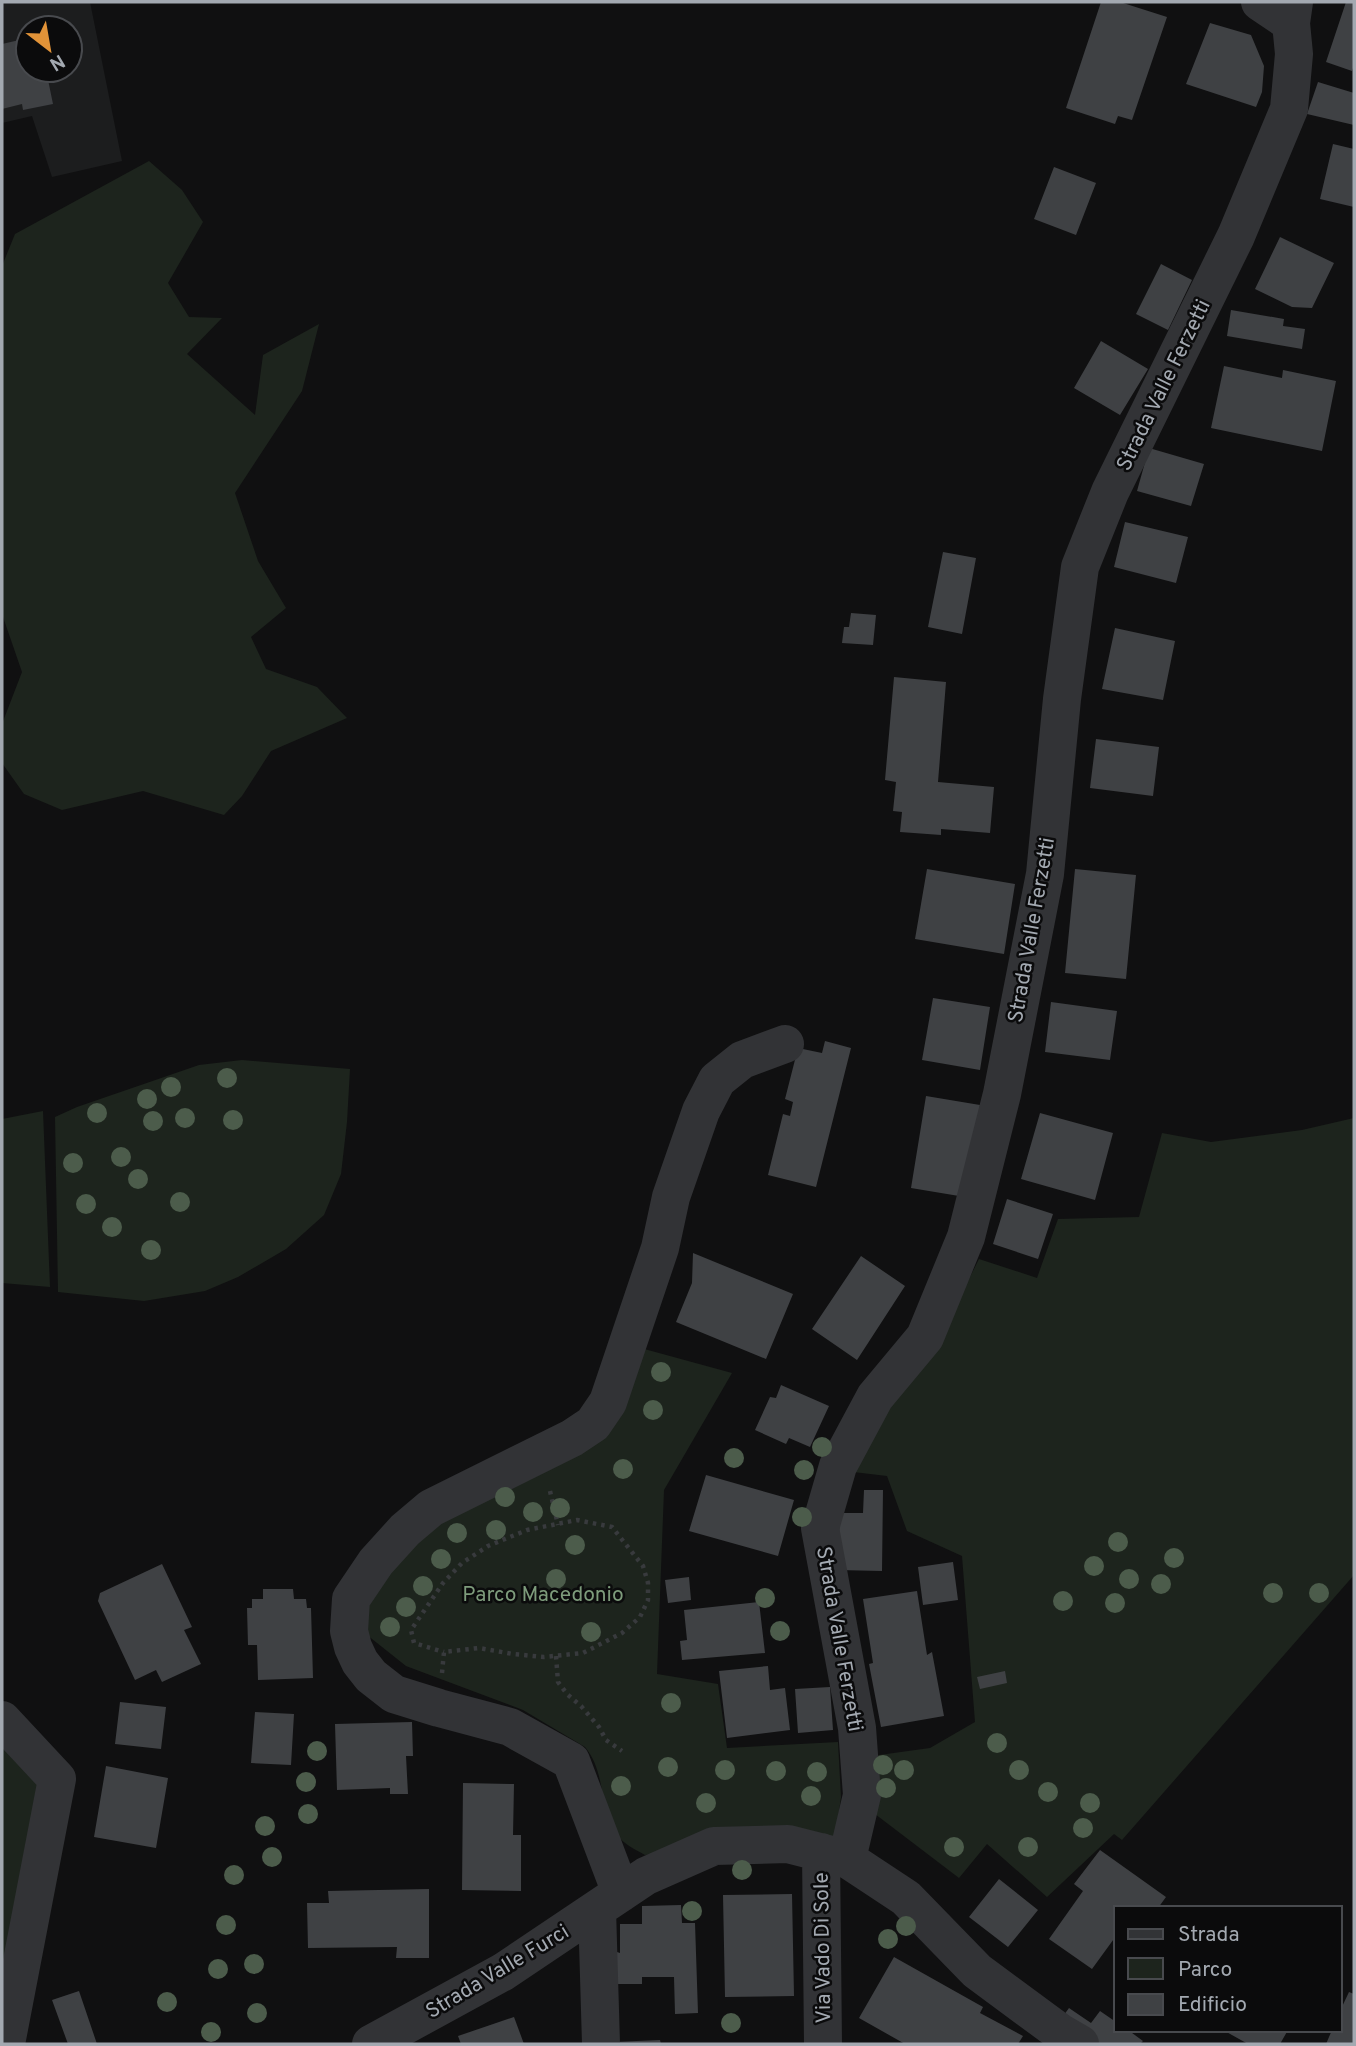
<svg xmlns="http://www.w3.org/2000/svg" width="1356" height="2046" viewBox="0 0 1356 2046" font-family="Overpass,sans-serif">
<rect width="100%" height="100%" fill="#101011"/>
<path fill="#1c1d1e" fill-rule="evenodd" d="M2 2H90L122 161 52 177 32 116 2 123ZM28 28H70V70H28Z"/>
<path fill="#1d241d" d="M149 161 182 190 203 222 168 283 189 317 222 318 187 354 255 415 263 355 319 324 302 391 235 493 258 561 286 608 251 637 266 669 317 687 347 718 271 751 242 796 224 815 143 791 62 810 24 794 2 763V724L22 672 2 614V266L15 234Z
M242 1060 350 1069 347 1122 341 1174 324 1215 286 1249 238 1277 205 1291 144 1301 58 1292 55 1117 77 1107 199 1065Z
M43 1111 50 1287 2 1283V1119Z
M1354 1118V1575L1122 1840 1114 1834 1047 1897 987 1844 959 1878 875 1814 872 1756 930 1748 975 1722 962 1556 907 1531 887 1476 845 1471 939 1339 979 1259 1037 1278 1058 1219 1139 1217 1162 1133 1211 1142 1302 1130Z
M637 1347 732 1373 664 1490 657 1674 718 1684 727 1748 838 1742 841 1797 835 1840 645 1855C636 1850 624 1844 618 1836 598 1810 607 1773 585 1747L523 1710 406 1666 367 1635 368 1599 405 1550 446 1518 587 1443Z
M2 1744 40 1781 2 2014Z"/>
<path fill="#3f4144" d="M1101 2H1120L1167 17 1132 120 1118 116 1115 124 1066 108Z
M1346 2H1354V65L1352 71 1326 62Z
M1210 23 1251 35 1264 66 1262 92 1256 107 1186 84Z
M28 38V70H46L53 104 23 110 22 104 2 109V44Z
M1318 82 1354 93V125L1307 114Z
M1333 144 1354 149V207L1320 199Z
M1054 167 1096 183 1076 235 1034 219Z
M1280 237 1334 263 1312 308 1292 307 1255 289Z
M1161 264 1192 280 1168 330 1136 314Z
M1231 310 1284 319 1283 326 1305 329 1302 349 1227 336Z
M1101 341 1148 369 1120 415 1074 388Z
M1224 366 1282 378 1283 370 1336 381 1322 451 1211 428Z
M1149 448 1204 464 1191 506 1137 491Z
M1125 522 1188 537 1176 583 1114 567Z
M943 552 976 558 962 634 928 627Z
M851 613 876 615 873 645 842 643 844 627H849Z
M1115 628 1175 641 1163 700 1102 689Z
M894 677 946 682 938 782 994 787 990 833 941 829V835L900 832 902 812 893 811 896 782 885 780Z
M1096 739 1159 747 1153 796 1090 788Z
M927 869 1015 884 1004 954 915 939Z
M1075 869 1136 875 1126 979 1065 973Z
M933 998 990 1007 980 1070 922 1060Z
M1051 1002 1117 1011 1110 1060 1045 1052Z
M825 1041 851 1048 816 1187 768 1175 783 1114 790 1116 793 1102 785 1099 798 1048 822 1053Z
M926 1096 980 1105 965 1197 911 1188Z
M1040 1113 1113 1133 1095 1200 1021 1179Z
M1007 1199 1053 1214 1038 1259 993 1244Z
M693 1253 793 1294 766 1359 676 1322 692 1283Z
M861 1256 905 1286 857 1360 812 1329Z
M781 1385 829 1406 810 1447 789 1438 786 1444 755 1430 770 1397 776 1398Z
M706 1475 794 1500 778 1556 689 1531Z
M864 1490H883L882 1571 837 1570 840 1513H863Z
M953 1562 958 1600 923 1605 918 1567Z
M162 1564 192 1627 184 1630 201 1664 162 1682 156 1670 135 1680 98 1601 100 1593Z
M689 1577 691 1600 668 1603 665 1580Z
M263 1589H293L294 1599H306L307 1608H311L313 1678 258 1680 257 1645H248L247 1608H252V1599H263Z
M917 1591 927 1655 932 1652 944 1716 881 1727 869 1664 873 1663 863 1599Z
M759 1602 765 1653 682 1660 680 1641 687 1640 684 1610Z
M768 1666 770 1690 785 1688 790 1730 727 1738 719 1671Z
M1005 1671 1007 1683 980 1689 977 1677Z
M830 1687 833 1730 798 1733 795 1689Z
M120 1702 166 1707 161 1749 115 1744Z
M255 1712 294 1714 291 1765 251 1763Z
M412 1722 413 1756H406L408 1794H390V1788L337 1790 335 1724Z
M106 1766 168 1778 156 1848 94 1837Z
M463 1783 514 1784 513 1835H521V1891L462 1890Z
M1100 1850 1166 1897 1158 1908H1132L1129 1906 1128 1908H1116V1936L1092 1969 1049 1939 1083 1891 1074 1884Z
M999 1879 1038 1910 1008 1947 969 1917Z
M429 1889V1958H396L397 1947 308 1948 307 1903H329L328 1891Z
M792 1894 794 1996 725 1997 723 1895Z
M681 1905 682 1923H695L698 2013 675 2014 674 1977H642V1984H614V1951L620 1953V1924H642V1906Z
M894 1957 983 2007 980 2013 1023 2036 1018 2044H905L859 2018Z
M79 1991 97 2044H68L52 2000Z
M1349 1992 1354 1994V2044H1326L1332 2030H1340V2011Z
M1069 2008 1091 2023 1100 2011 1116 2022V2030H1128L1143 2041 1140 2044H1096L1061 2019Z
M514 2017 524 2044H461L458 2036Z
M1223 2030H1288L1280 2044H1248Z
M660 2040 661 2044H614L613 2042Z"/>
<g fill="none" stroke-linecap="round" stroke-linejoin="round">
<path stroke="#383a3d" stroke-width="4.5" stroke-dasharray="3.5 5" stroke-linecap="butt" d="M550 1491 558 1525
M556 1656 558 1682 567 1694 581 1706 599 1727 606 1740 622 1751
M442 1673 444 1652 479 1648 513 1654 544 1657 583 1653 622 1633 640 1617 648 1600V1583L643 1566 612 1527 577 1520 527 1530 488 1546 462 1563 443 1583 411 1630 414 1643 444 1652"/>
<path stroke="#323336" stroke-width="38" d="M1260 2 1291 23
M2 1720 57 1779 6 2044
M821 1852 823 2044
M847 1859 862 1795 857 1728 820 1528 838 1466 875 1397 925 1337 966 1237 1002 1094 1045 874 1062 699 1080 567 1110 492 1236 236 1289 109 1294 54 1291 23 1294 2
M621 1893 571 1761 510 1727 439 1708 394 1694 371 1676 360 1662 353 1647 349 1631 351 1599 376 1562 405 1530 431 1508 572 1438 593 1424 608 1402 660 1248 671 1197 701 1111 717 1080 742 1060 785 1044
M597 1909 601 2044
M371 2044 503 1972 646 1876 714 1846 788 1844 847 1859 906 1898 977 1971 1061 2033 1080 2044"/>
</g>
<g fill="#4c5c4b">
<circle cx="227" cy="1078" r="10"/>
<circle cx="171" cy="1087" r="10"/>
<circle cx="147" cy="1099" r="10"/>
<circle cx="97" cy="1113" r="10"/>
<circle cx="185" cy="1118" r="10"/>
<circle cx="233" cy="1120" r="10"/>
<circle cx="153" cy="1121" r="10"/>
<circle cx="121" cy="1157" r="10"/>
<circle cx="73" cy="1163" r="10"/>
<circle cx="138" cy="1179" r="10"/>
<circle cx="180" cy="1202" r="10"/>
<circle cx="86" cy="1204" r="10"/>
<circle cx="112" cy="1227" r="10"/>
<circle cx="151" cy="1250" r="10"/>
<circle cx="661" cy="1372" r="10"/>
<circle cx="653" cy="1410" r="10"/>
<circle cx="822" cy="1447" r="10"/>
<circle cx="734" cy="1458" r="10"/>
<circle cx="623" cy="1469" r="10"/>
<circle cx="804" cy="1470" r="10"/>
<circle cx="505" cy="1497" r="10"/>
<circle cx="560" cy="1508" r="10"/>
<circle cx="533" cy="1512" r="10"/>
<circle cx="802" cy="1517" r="10"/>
<circle cx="496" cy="1530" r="10"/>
<circle cx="457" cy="1533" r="10"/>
<circle cx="1118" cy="1542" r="10"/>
<circle cx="575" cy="1545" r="10"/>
<circle cx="1174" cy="1558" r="10"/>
<circle cx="441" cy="1559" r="10"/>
<circle cx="1094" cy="1566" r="10"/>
<circle cx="556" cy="1579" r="10"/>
<circle cx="1129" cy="1579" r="10"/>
<circle cx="1161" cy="1584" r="10"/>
<circle cx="423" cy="1586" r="10"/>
<circle cx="1273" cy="1593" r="10"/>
<circle cx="1319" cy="1593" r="10"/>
<circle cx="765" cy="1598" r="10"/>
<circle cx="1063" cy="1601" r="10"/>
<circle cx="1115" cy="1603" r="10"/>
<circle cx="406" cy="1607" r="10"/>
<circle cx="390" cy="1627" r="10"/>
<circle cx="780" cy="1631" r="10"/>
<circle cx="591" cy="1632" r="10"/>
<circle cx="671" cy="1703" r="10"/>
<circle cx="997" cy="1743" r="10"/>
<circle cx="317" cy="1751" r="10"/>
<circle cx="883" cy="1765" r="10"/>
<circle cx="668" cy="1767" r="10"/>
<circle cx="725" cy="1770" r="10"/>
<circle cx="904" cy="1770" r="10"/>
<circle cx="1019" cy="1770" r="10"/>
<circle cx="776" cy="1771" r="10"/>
<circle cx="817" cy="1772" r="10"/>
<circle cx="306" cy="1782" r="10"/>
<circle cx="621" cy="1786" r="10"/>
<circle cx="886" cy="1788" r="10"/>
<circle cx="1048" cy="1792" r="10"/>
<circle cx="811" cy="1796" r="10"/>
<circle cx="706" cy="1803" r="10"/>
<circle cx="1090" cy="1803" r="10"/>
<circle cx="308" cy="1814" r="10"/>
<circle cx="265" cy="1826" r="10"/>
<circle cx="1083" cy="1828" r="10"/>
<circle cx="954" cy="1847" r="10"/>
<circle cx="1028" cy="1847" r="10"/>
<circle cx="272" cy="1857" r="10"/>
<circle cx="742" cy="1870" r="10"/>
<circle cx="234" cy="1875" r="10"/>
<circle cx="692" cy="1911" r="10"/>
<circle cx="226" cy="1925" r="10"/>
<circle cx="906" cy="1926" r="10"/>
<circle cx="888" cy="1939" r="10"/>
<circle cx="254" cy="1964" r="10"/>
<circle cx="218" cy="1969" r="10"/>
<circle cx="167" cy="2002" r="10"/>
<circle cx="257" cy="2013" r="10"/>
<circle cx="731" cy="2023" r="10"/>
<circle cx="211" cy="2032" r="10"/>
</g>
<g text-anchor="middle" stroke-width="5" stroke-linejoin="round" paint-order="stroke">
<g font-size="21" fill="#a3a9b1" stroke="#0b0b0c">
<text transform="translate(1163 385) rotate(-64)" y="7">Strada Valle Ferzetti</text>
<text transform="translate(1031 930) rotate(-80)" y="7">Strada Valle Ferzetti</text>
<text transform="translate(840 1639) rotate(80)" y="7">Strada Valle Ferzetti</text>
<text transform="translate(822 1948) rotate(-91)" y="7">Via Vado Di Sole</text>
<text transform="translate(497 1971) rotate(-31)" y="7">Strada Valle Furci</text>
</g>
<g font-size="21" fill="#7d9b7b" stroke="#0b0b0c">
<text x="543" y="1601">Parco Macedonio</text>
</g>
</g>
<rect width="1356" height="2046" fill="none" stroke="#a3a9b1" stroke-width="7"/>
<rect x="1114" y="1906" width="228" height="126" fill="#0b0b0c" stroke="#484a4e" stroke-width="2"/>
<rect x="1128" y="1929" width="35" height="10" fill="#323336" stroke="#484a4e" stroke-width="2"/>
<text x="1178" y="1941" font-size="21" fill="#a3a9b1">Strada</text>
<rect x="1128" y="1958" width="35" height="21" fill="#1d241d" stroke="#484a4e" stroke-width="2"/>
<text x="1178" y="1976" font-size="21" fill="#a3a9b1">Parco</text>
<rect x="1128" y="1994" width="35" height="21" fill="#3f4144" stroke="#484a4e" stroke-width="2"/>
<text x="1178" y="2011" font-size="21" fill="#a3a9b1">Edificio</text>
<g transform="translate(49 49) rotate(149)"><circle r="33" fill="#0b0b0c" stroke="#484a4e" stroke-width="2"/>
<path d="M0-5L12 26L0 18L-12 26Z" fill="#e29338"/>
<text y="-10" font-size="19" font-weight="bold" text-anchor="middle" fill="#a3a9b1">N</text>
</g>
</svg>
